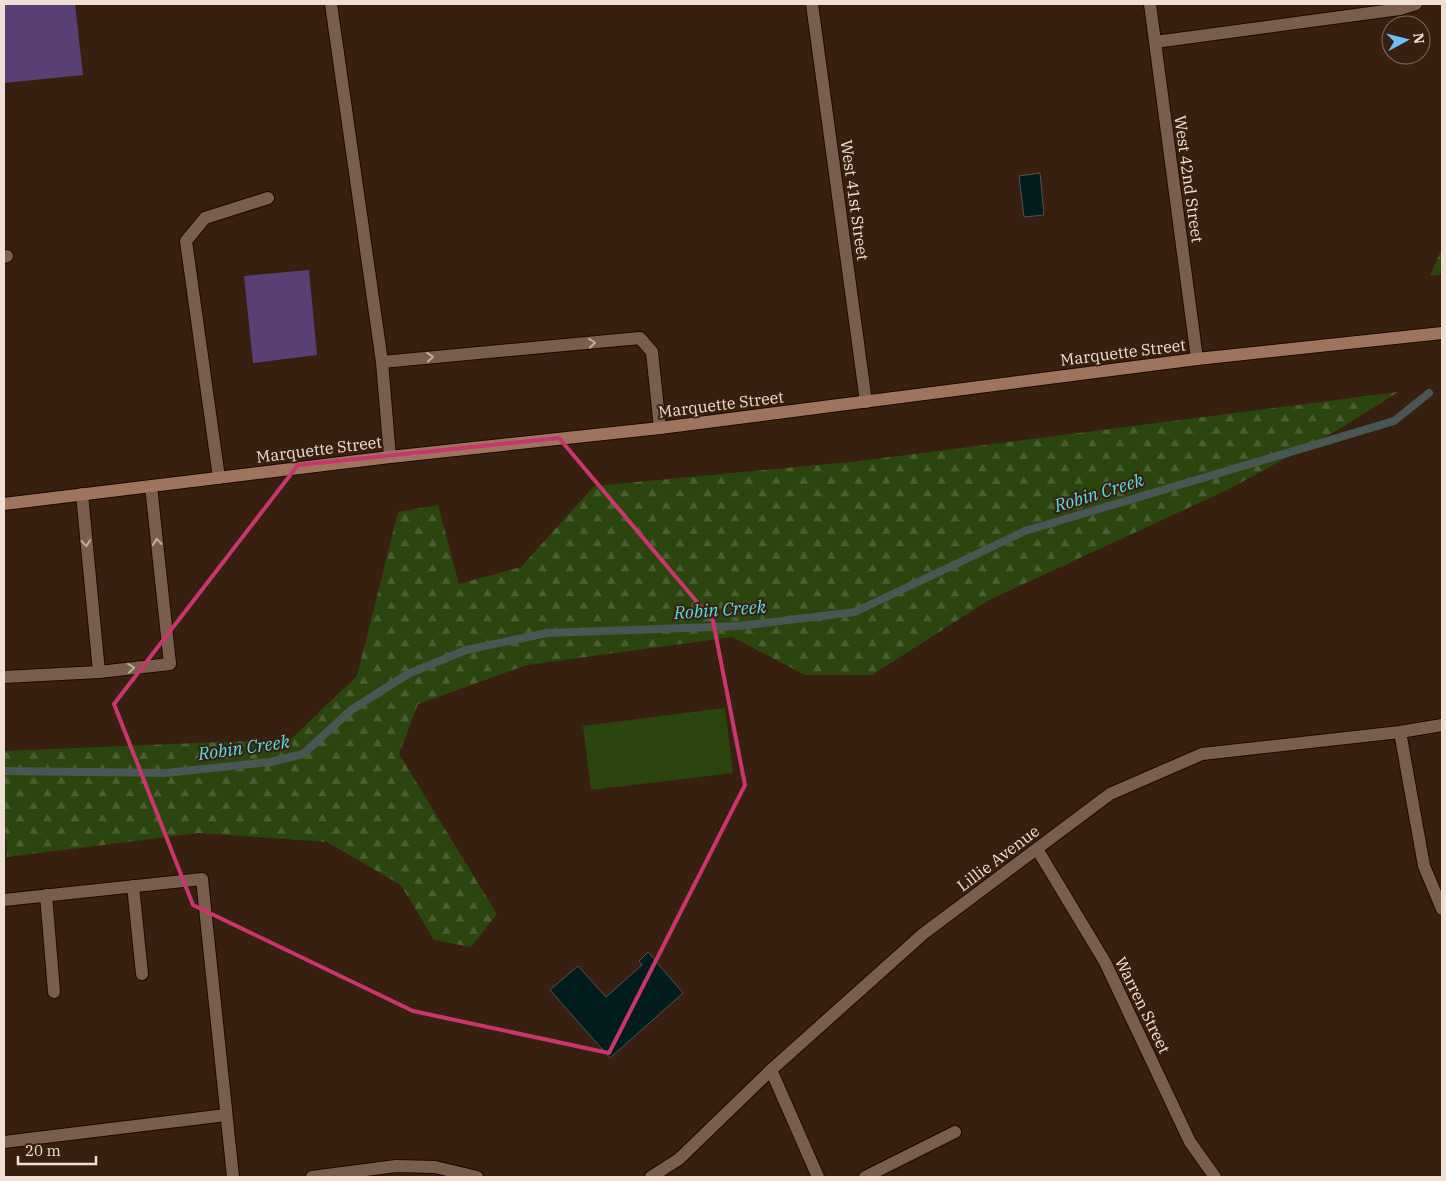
<svg xmlns="http://www.w3.org/2000/svg" width="1446" height="1181" viewBox="0 0 1446 1181" font-family="'IBM Plex Serif',serif">
<defs>
<pattern id="forest-firs" width="22" height="20" patternUnits="userSpaceOnUse" patternTransform="scale(1.25)"><rect width="22" height="20" fill="#2b450f"/><path d="M5 1l3.5 6h-7zM16 11l3.5 6h-7z" fill="#4a5f31"/></pattern>
</defs>
<rect width="100%" height="100%" fill="#382011"/>
<path fill="#2b450f" d="M725 708 733 773 591 790 583 726Z"/>
<path fill="url(#forest-firs)" d="M1442 248V274L1430 276Z
M1398 392 1336 431 1227 490 989 600 872 675H805L732 637 527 665 418 704 399 754 497 914 471 947 434 940 401 885 327 842 199 833 7 857 4 812V751L291 739 357 676 398 512 438 505 459 584 521 567 594 486 859 461Z"/>
<path fill="#001c1c" stroke="#485654" d="M1040 173 1044 215 1024 217 1019 176Z
M648 952 683 993 610 1058 550 990 578 966 606 997 642 965 639 961Z"/>
<g fill="none" stroke-linecap="round" stroke-linejoin="round">
<path stroke="#485654" stroke-width="8" d="M4 771 165 773 271 762 303 754 351 710 408 674 466 650 547 633 740 626 855 612 1025 531 1394 421 1429 393"/>
</g>
<path fill="#584074" d="M4 4H75L83 75 4 83Z
M309 270 317 355 253 363 244 276Z"/>
<g fill="none" stroke-linecap="round" stroke-linejoin="round">
<g stroke="#1e0900" stroke-width="14">
<path id="lane" d="M331 4 382 362 390 457
M4 257 7 256
M382 362 640 338 652 352 660 428
M219 478 186 241 205 218 268 198
M82 494 99 672 170 664 151 486
M4 677 99 672
M133 886 142 974
M46 895 54 992
M4 900 202 879 233 1177
M771 1070 818 1177
M4 1142 226 1115
M865 1177 955 1132"/>
</g>
<g stroke="#1e0900" stroke-width="14">
<path id="street" d="M812 4 866 402
M1150 4 1197 359
M1155 42 1400 9 1416 4
M1400 732 1424 866 1442 909
M1037 849 1105 962 1190 1142 1215 1177
M312 1177 396 1166 435 1167 477 1177
M651 1177 679 1159 771 1070 923 934 1110 794 1202 754 1400 732 1442 725"/>
</g>
<g stroke="#1e0900" stroke-width="14">
<path id="secondary" d="M4 504 390 457 660 428 1197 359 1442 333"/>
</g>
<use href="#lane" stroke="#795d4d" stroke-width="12"/>
<use href="#street" stroke="#795d4d" stroke-width="12"/>
<use href="#secondary" stroke="#9e745e" stroke-width="12"/>
</g>
<defs><path id="oneway-chevron" d="M-2-3.5L2.5 0L-2 3.5" fill="none" stroke-width="1.6" stroke-linecap="round" stroke-linejoin="round" transform="scale(1.25)"/></defs>
<g stroke="#c0ab9f">
<use href="#oneway-chevron" transform="translate(592 343) rotate(-5)"/>
<use href="#oneway-chevron" transform="translate(430 357) rotate(-5)"/>
<use href="#oneway-chevron" transform="translate(157 542) rotate(-96)"/>
<use href="#oneway-chevron" transform="translate(86 543) rotate(85)"/>
<use href="#oneway-chevron" transform="translate(131 668) rotate(-6)"/>
</g>
<path fill="none" stroke="#c9366d" stroke-width="4" stroke-linejoin="round" d="M559 438 713 621 745 785 609 1053 413 1011 193 905 114 704 298 465Z"/>
<g text-anchor="middle" stroke-width="4" stroke-linejoin="round" paint-order="stroke">
<g font-size="16" fill="#efdfd5" stroke="#382011">
<text transform="translate(1189 179) rotate(82)" y="6">West 42nd Street</text>
<text transform="translate(855 200) rotate(82)" y="6">West 41st Street</text>
<text transform="translate(1123 352) rotate(-7)" y="6">Marquette Street</text>
<text transform="translate(721 404) rotate(-7)" y="6">Marquette Street</text>
<text transform="translate(319 449) rotate(-7)" y="6">Marquette Street</text>
<text transform="translate(998 858) rotate(-37)" y="6">Lillie Avenue</text>
<text transform="translate(1143 1005) rotate(64)" y="6">Warren Street</text>
</g>
<g font-size="18" font-style="italic" fill="#55dee1" stroke="#382011">
<text transform="translate(1099 493) rotate(-17)" y="6">Robin Creek</text>
<text transform="translate(720 610) rotate(-4)" y="6">Robin Creek</text>
<text transform="translate(244 748) rotate(-8)" y="6">Robin Creek</text>
</g>
</g>
<rect width="1446" height="1181" fill="none" stroke="#efdfd5" stroke-width="10"/>
<g transform="translate(1406 40) rotate(83)"><circle r="24" fill="#382011" stroke="#816c5f"/>
<path d="M0-4L9 19L0 12L-9 19Z" fill="#6dc2f3"/>
<text y="-8" font-size="14" font-weight="bold" text-anchor="middle" fill="#efdfd5">N</text>
</g>
<path d="M18 1156v8h78v-8" fill="none" stroke="#efdfd5" stroke-width="2.5"/>
<text x="25" y="1156" font-size="15" fill="#efdfd5" stroke="#382011" stroke-width="4" paint-order="stroke">20 m</text>
</svg>
